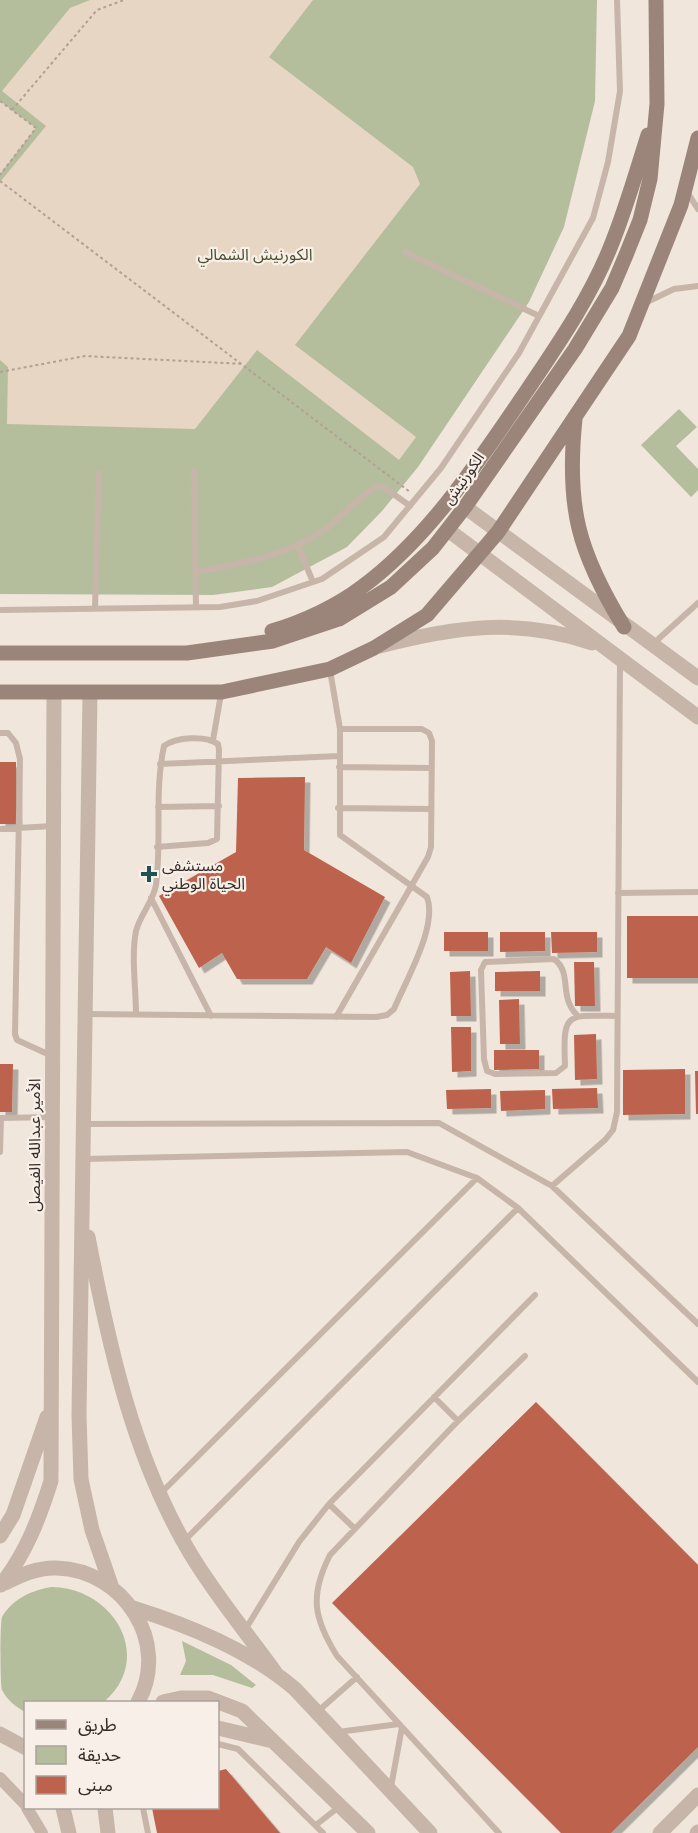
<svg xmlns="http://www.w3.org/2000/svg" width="698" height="1833" viewBox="0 0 698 1833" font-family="'Space Grotesk','Noto Sans Arabic',sans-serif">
<defs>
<filter id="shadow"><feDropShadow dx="5.5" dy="5.5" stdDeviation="0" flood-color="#0004"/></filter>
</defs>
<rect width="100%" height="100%" fill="#f0e6dc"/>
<path fill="#b4be9d" d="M0 0H597L595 101 564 227 529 302 418 467 382 511 347 547 272 587 213 595 0 594Z
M679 409 697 427 676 446 698 469V490L691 497 641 445Z
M52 1587C114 1588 155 1658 104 1702H26L25 1712C16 1707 7 1700 2 1690 0 1684 0 1623 2 1617 13 1598 33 1590 52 1587Z
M182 1641 231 1665 256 1685 252 1688 213 1675H180L186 1661Z"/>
<path fill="#e7d6c4" d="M90 0H313L269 57 413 167 420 184 295 345 416 437 399 460 257 350 195 429 7 424 8 367 0 360V182L46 126 2 91 70 8Z
M0 101 36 128 0 174Z"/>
<path fill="#bd634d" filter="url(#shadow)" d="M0 762H16L17 824H0Z
M305 777 304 850 385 897 351 963 326 947 307 979H237L222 953 199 968 159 896 236 852 238 778Z
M627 916H698V978H627Z
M444 932H488V951H444Z
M500 932H545V951L500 952Z
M551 932H597V952L552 953Z
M574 962H594L595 1006H575Z
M470 971 471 1016H451L450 972Z
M540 971V991H495V972Z
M519 999 520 1044H500L499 1000Z
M451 1027H471V1071L452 1072Z
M596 1034 597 1079 575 1080 574 1035Z
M494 1050H539V1069L494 1070Z
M0 1064H13L12 1112H0Z
M685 1069V1114L623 1115V1070Z
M695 1071H698V1114H696Z
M597 1088 598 1108 553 1109 552 1089Z
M491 1089V1108L447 1109 446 1090Z
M545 1090V1109L501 1111 500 1091Z
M536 1402 698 1565V1747L611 1833H561L332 1603Z
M226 1769 280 1833H157L152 1808H218V1771Z"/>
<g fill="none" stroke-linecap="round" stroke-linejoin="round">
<path stroke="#b39f93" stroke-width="2" stroke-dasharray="3 3" stroke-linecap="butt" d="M0 101 36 128 0 175
M12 110 97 10 124 0
M0 181 410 492
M0 372 85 356 244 364"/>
<path stroke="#c7b5a9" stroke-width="6" d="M687 192 698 209
M405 252 539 316
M645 303 674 289 698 286
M194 471 196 607
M298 546 313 582
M196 572C243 563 287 556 327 528 344 515 358 496 377 486L385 488 410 506
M95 608 99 473
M0 610 220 607 257 601 322 579 384 537 441 468 519 353 593 218 608 162 620 91 617 0
M654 643 698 603
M0 733H8L16 743 20 759 15 1034 17 1040 52 1056
M213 740 221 694
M160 764 339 756
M339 767 431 768
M158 807 219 806
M338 808 431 809
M0 829 53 826
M618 893 698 892
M151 898 211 1016
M85 1014 376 1017 387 1015 394 1009C406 980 438 926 427 897L340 835V729L330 670
M136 1014C136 988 131 956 136 931 140 915 153 902 156 885 162 839 154 792 164 746 176 737 205 735 218 744L219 750 217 839 208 843 157 847
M577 1015C558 996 573 973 554 959L485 962 481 970 484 1059 487 1071 495 1074 556 1073 565 1066C563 1012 565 1015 617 1016
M336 1017 428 857 431 847 432 741 429 733 422 729H340
M83 1124 439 1123 552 1186 698 1324
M0 1152 1 1118 52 1117
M84 1159 407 1152 477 1178 518 1208 698 1382
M552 1186 605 1140 613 1130 617 1112 620 662
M434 1397 458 1421
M161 1493 477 1178
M329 1504 354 1528
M184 1541 518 1208
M245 1630 299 1542 329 1504 535 1295
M317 1712 357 1677
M338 1732 399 1724
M218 1744 238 1749 323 1833
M391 1787 402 1727
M143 1808 148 1833
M316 1825 340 1806
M499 1833 337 1656C314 1619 309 1596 330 1555L458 1421 525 1356"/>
<path stroke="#c7b5a9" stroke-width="12" d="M0 1778 26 1805
M27 1808 42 1833"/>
<path stroke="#c7b5a9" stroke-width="15" d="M465 507 698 678
M448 530 698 717
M380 646C454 627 518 617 592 643
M90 694 79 1415 81 1479 92 1530 111 1585
M88 1237C109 1346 133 1457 190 1553 215 1595 247 1633 275 1672
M0 1536 13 1515 47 1417
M5 1583C21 1575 38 1567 57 1568 123 1570 171 1642 138 1702
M1 1585C26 1553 39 1519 51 1481L54 693
M133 1608C190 1626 249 1650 295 1689L430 1833
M163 1702 181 1698H208L242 1711 368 1833
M218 1728 273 1741
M0 1734 26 1748
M63 1808 69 1833
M105 1808 108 1833
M660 1833 698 1795
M697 1833 698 1832"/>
<path stroke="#9b857a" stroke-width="15" d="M575 419C566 507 578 552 624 627
M272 631C303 622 337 606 362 587 431 536 480 459 528 389 558 344 590 298 610 248 625 212 636 173 648 135
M0 653H187L273 641 339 619 391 587 433 548 465 507 575 349 612 288 626 255 640 220 650 179 657 104 656 0
M0 692H222L330 669 374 648 427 615 498 532 629 336 681 205 698 138"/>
</g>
<path fill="#215253" stroke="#f8f0e8" stroke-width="2" d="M146 865h6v6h6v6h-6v6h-6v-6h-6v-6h6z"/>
<g text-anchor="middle" stroke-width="4.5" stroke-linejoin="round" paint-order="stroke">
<g font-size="16" fill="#46512e" stroke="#f8f0e8">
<text x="255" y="260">الكورنيش الشمالي</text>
</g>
<g font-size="16" fill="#352c28" stroke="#f8f0e8">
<text transform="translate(463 478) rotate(-55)" y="6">الكورنيش</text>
<text transform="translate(34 1145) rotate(-90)" y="6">الأمير عبدالله الفيصل</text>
</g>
<g font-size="16" fill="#352c28" stroke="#f8f0e8" text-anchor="start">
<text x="162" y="871">مستشفى<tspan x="162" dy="18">الحياة الوطني</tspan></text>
</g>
</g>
<rect x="24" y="1701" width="195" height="108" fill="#f8f0e8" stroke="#aaa29b" stroke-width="1.5"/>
<rect x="36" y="1720" width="30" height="9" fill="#9b857a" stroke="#aaa29b" stroke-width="1.5"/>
<text x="78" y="1731" font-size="18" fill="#352c28">طريق</text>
<rect x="36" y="1746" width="30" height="18" fill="#b4be9d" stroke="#aaa29b" stroke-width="1.5"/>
<text x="78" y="1761" font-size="18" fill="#352c28">حديقة</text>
<rect x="36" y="1776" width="30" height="18" fill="#bd634d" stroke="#aaa29b" stroke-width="1.5"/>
<text x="78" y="1791" font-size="18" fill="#352c28">مبنى</text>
</svg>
